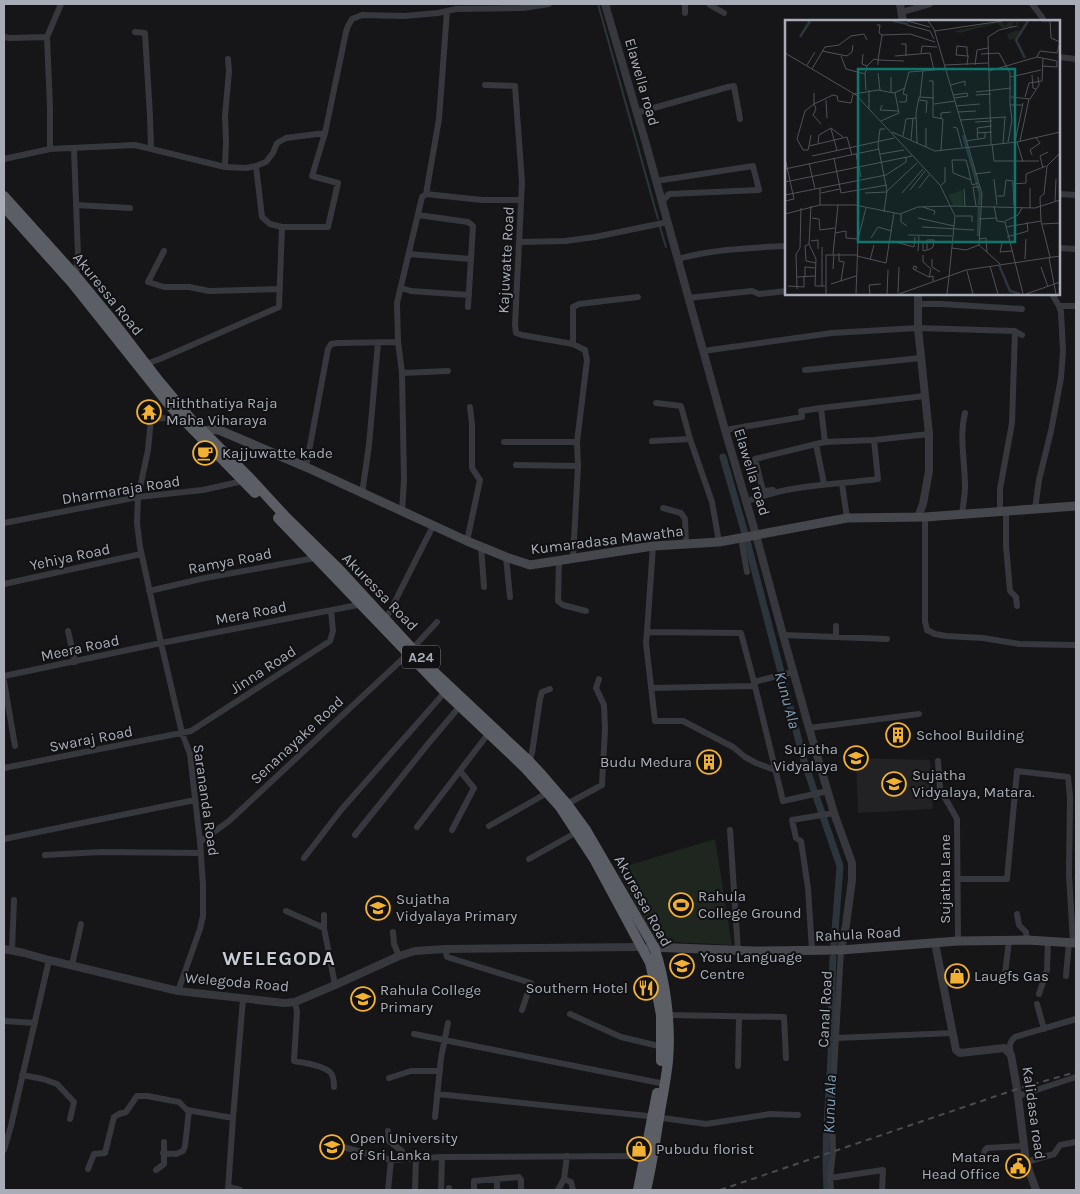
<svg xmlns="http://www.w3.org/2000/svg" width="1080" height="1194" viewBox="0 0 1080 1194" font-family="Karla,sans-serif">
<rect width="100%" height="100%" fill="#161618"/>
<path fill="#222225" d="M856 758 930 760 933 809 858 813Z"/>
<path fill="#1e261f" d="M715 839 732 945 655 941 617 869Z"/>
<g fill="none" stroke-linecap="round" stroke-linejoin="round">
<path stroke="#2c353c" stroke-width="2" d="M598 4 658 219
M660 227 666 247"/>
<path stroke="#2c353c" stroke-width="7" d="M723 457 746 537 804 761 840 866 834 944
M827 1190C824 1146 829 1101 831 1057 832 1024 831 991 833 958"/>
<path stroke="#37383d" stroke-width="6" d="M685 4V13
M709 4 710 5 724 13
M1032 4 1042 17 1044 21
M523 5V8L549 4
M902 12 930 4
M135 32 145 33 150 116 151 148
M4 37 10 38 47 37 61 4
M47 37 50 108V149
M1059 57 1076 59
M485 85 515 86 522 182 515 325 516 333 522 335 573 344 585 350 587 360 577 442 578 466 573 558
M636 113 728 87 734 86 740 119
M74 149 78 255 76 276
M4 159 50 149 135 145 225 167 246 168 256 166 266 162 273 153 277 143 286 138 325 133
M225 167 226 141 225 116 229 71 228 59
M656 181 753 166 759 190 669 194 662 202
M426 194 439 119 447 11
M1059 194 1076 195
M76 205 130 208
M418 215 468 222 473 226 468 307
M282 227H328L338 183 312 176 325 133 346 32 348 26 352 19 362 15 404 16 438 13 456 9 523 8
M520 242 565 241 595 237 668 222
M1059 248 1076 249
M164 251 148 282 164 287H189L209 291 280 289
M409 254 470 259
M678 259C714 249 750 248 786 246
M401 288 411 291 469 295
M688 298 752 291 759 294 786 291
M918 304H941L1022 309
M1059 306H1076
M573 344V307L579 304 638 297
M703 351 832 333 918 328 1015 331 1022 335
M146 364 160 359 279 307 282 227 270 224 262 217 256 166
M805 370 921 358
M402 373 448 371
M656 403 681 406 690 439 712 502 719 542
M725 430 802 417 801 411 821 408
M652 441 690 439
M504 442H577
M825 442 821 408 925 396
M516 465 578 466
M306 467 328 349 331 344 337 343 398 342
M824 484 816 444 825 442 874 440 929 434
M842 484 847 518
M774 493 773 490 763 491 755 459 816 444
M362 494 369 445 378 343
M746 501C761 497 777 491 792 489 821 484 849 483 878 479L874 440
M663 508 681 513 685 519 686 544
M1035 509 1039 480 1051 431 1061 378 1063 351 1061 312 1059 306 1052 294
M1000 511V489L1012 423 1015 331
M1006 511V546L1010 591 1016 597 1017 606
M402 512 404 480 402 373 398 342 397 303 422 197 426 194 482 200H521
M962 514C963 505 965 496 965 486 965 462 959 437 965 413
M925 517V621L927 630 935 634 946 636 983 638 1019 644 1076 645
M4 523 138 497 203 490 243 481
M741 538 747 572
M467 541 480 480 472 468V424L470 407
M481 546 484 587
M506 557 510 597
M559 560 558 601 563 605 586 611
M4 584 141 554
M149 591 205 578 315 558
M386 619 433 526
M836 626V637
M68 631 75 662
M647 632 653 546
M783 635 887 639
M413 648 437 622
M4 676 161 643 363 604
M4 681 15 746
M754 682 793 672
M651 688 755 686
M809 728 919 714
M529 761 532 753 540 699 542 692 550 689
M938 761 940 789 957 819 958 941
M4 768 191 731 330 641 333 631 331 610
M775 770 756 763 745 757 733 747 683 721H655L646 643 647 632 741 633 754 682 783 801 828 791
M567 804 602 785 605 729 604 705 596 688 599 679
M489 826 547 793
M417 827 488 734
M452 830 474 788 460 771
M730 830 738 951
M355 835 428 744 460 706
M4 839 195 800
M200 842 229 821 408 654
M45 855 101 852 201 853
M304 858 341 810 445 692
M529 859 577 832
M958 879H1007L1017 771 1068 777 1070 797 1069 875 1073 942
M286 911 324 928
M1017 914 1019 925 1026 932 1027 940
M324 915V928L335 985
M393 932 394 944 399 956
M445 949 447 957 531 983 522 1010
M12 950 14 900
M812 950 808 888 801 841 796 838 792 820 834 813
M72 965 81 924
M1005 974 1009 941
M1066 976 1069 942
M178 991 200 929 203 916V885L200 842 190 754 182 733 161 643 140 547 137 523 138 497 148 450 151 419 181 417
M1039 994 1047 970 1048 941
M295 1002 297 1012 294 1061C304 1063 322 1065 330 1072 334 1076 334 1082 334 1087
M1037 1004 1044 1029
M570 1014 621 1037 663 1047
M667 1015 784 1017 786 1058
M4 1021 35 1023
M414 1034 665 1084
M836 1038 953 1033
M1011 1055C1010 1047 1008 1043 1015 1037L1076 1019
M738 1066 739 1017
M22 1075 43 1079 57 1084 74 1102 70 1119
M389 1078 411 1071H440
M437 1094 648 1116 706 1124 770 1114 798 1115
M1018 1096 1076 1077
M435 1117 441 1058 448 1023
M388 1131 389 1141 402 1151 404 1159
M343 1147 391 1160 442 1157 645 1156
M4 1150 11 1126 49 960
M163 1153 176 1154 183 1151 185 1146 189 1110
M983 1157 985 1150 987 1148 1024 1146
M1026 1162 1054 1154 1060 1145 1076 1142
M88 1169 94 1154 105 1153 114 1117 119 1114 126 1112 137 1096H147L179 1102 187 1110 233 1118
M156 1170 164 1164V1142
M830 1178 883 1170 882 1190
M564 1179 571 1182 573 1190
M229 1187 240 1190
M228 1190 233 1118 243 999
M388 1190 391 1160
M415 1190 416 1158
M441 1190 442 1157
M449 1190V1188
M474 1190V1181L519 1177 521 1180V1190
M497 1190V1180
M558 1190 564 1179 567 1156
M831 1190 830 1178 833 1152 832 1107 841 950"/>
<path stroke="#37383d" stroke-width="8" d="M605 4 646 144 725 430 756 535 783 635 809 728 834 813 852 863V880L846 925 841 950
M900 4 903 21
M918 294V328L929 434V471L923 504 918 517
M935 943 956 1050 960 1053 1004 1048 1011 1055 1017 1089 1026 1162 1036 1190
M4 949 24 953 49 960 178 991 284 1003 295 1002 335 985 399 956 415 951 445 949 642 947"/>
<path stroke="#45474d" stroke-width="9" d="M199 436C206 430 210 429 219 430L306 467 467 541 506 557 530 565 653 546 719 542 847 518 925 517 1076 506
M650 947 754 951 841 950 958 941 1027 940 1076 943"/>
<path stroke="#5b5e65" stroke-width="10" d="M4 196 76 276 113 321 159 381 191 419 249 477 285 516 337 567 431 669 529 761 542 775 567 804 586 830 654 947C666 981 671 1025 668 1061 666 1080 662 1099 659 1118 655 1142 652 1166 646 1190
M4 207 72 283 170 406 255 493
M278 518 445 692 524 767 560 807 594 859 650 963 657 994 661 1015V1061
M638 1190 657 1093"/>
<path stroke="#4a4c52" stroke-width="2" stroke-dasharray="6 5" stroke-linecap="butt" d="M720 1190 1017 1089 1076 1072"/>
</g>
<defs>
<g id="temple-ring" transform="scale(1.25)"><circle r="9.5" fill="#111113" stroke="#f2b134" stroke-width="1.5"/><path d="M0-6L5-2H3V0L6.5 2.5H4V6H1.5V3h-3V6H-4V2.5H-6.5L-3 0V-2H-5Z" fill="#f2b134"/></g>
<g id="cafe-ring" transform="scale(1.25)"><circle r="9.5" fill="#111113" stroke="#f2b134" stroke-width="1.5"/><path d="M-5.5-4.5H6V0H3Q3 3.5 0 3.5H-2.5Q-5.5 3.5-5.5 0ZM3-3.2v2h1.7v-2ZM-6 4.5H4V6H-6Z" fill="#f2b134"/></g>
<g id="building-ring" transform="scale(1.25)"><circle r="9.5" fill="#111113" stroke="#f2b134" stroke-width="1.5"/><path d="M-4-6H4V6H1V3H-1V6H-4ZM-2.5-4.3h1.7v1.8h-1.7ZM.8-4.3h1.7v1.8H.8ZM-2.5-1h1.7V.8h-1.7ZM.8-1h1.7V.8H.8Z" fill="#f2b134"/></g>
<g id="school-ring" transform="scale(1.25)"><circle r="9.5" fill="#111113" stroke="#f2b134" stroke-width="1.5"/><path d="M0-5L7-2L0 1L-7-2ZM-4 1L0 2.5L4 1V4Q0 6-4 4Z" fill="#f2b134"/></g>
<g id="stadium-ring" transform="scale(1.25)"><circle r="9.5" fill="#111113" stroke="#f2b134" stroke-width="1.5"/><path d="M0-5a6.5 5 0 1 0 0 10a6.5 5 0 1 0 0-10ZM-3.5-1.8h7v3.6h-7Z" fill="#f2b134"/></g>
<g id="shop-ring" transform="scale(1.25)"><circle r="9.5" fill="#111113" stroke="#f2b134" stroke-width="1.5"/><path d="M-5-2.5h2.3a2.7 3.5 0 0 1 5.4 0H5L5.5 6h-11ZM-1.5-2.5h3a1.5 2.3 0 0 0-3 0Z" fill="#f2b134"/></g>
<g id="restaurant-ring" transform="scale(1.25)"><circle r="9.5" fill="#111113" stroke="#f2b134" stroke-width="1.5"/><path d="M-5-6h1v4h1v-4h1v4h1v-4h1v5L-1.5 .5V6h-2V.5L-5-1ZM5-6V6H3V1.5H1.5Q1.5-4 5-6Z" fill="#f2b134"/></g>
<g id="university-ring" transform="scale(1.25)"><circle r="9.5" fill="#111113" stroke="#f2b134" stroke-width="1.5"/><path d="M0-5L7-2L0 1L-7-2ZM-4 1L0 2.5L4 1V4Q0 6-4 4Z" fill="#f2b134"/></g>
<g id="civic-ring" transform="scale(1.25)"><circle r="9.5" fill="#111113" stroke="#f2b134" stroke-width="1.5"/><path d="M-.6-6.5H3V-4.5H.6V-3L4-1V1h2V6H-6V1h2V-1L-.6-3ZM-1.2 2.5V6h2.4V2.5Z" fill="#f2b134"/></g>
</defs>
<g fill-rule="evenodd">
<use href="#temple-ring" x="149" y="412"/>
<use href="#cafe-ring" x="205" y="453"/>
<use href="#building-ring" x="898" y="735"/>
<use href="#school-ring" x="856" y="758"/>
<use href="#building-ring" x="709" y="762"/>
<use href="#school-ring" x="894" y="784"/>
<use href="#stadium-ring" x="681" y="905"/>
<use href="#school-ring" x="378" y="908"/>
<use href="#school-ring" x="682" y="966"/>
<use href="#shop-ring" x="957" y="976"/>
<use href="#restaurant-ring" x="646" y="988"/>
<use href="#school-ring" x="363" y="999"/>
<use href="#university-ring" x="332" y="1147"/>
<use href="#shop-ring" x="639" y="1149"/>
<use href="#civic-ring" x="1018" y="1166"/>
</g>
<g text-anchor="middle" stroke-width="4" stroke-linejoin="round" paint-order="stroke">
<rect fill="#111113" stroke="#7b7e86" stroke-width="1" x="402" y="645.5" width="38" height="23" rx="4"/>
<g font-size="14" font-weight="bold" fill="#a8adb8">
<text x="421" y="662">A24</text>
</g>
<g font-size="15" fill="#a8adb8" stroke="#111113">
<text transform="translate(642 82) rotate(74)" y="5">Elawella road</text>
<text transform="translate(506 260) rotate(-87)" y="5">Kajuwatte Road</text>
<text transform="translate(108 294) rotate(51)" y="5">Akuressa Road</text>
<text transform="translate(752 472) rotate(73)" y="5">Elawella road</text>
<text transform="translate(121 490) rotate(-9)" y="5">Dharmaraja Road</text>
<text transform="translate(607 540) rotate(-7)" y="5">Kumaradasa Mawatha</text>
<text transform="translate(70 557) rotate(-12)" y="5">Yehiya Road</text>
<text transform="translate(230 561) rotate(-11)" y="5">Ramya Road</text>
<text transform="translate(380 592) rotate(46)" y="5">Akuressa Road</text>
<text transform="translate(251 613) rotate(-11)" y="5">Mera Road</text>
<text transform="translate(80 648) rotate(-12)" y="5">Meera Road</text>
<text transform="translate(263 670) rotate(-33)" y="5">Jinna Road</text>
<text transform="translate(91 739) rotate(-11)" y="5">Swaraj Road</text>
<text transform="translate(297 740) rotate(-43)" y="5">Senanayake Road</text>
<text transform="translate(206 800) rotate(82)" y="5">Sarananda Road</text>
<text transform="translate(945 879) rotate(-90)" y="5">Sujatha Lane</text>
<text transform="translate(643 901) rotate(61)" y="5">Akuressa Road</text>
<text transform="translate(858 934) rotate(-3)" y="5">Rahula Road</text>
<text transform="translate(237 982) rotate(5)" y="5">Welegoda Road</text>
<text transform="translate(825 1009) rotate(-87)" y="5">Canal Road</text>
<text transform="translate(1034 1113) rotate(82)" y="5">Kalidasa road</text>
</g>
<g font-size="15" fill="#a8adb8" stroke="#111113" text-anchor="start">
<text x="166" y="408">Hiththatiya Raja<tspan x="166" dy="17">Maha Viharaya</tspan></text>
<text x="222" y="458">Kajjuwatte kade</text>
<text x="916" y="740">School Building</text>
<text x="838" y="754" text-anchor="end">Sujatha<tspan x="838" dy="17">Vidyalaya</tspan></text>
<text x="692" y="767" text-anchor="end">Budu Medura</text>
<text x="912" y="780">Sujatha<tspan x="912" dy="17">Vidyalaya, Matara.</tspan></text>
<text x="698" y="901">Rahula<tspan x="698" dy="17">College Ground</tspan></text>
<text x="396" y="904">Sujatha<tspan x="396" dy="17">Vidyalaya Primary</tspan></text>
<text x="700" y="962">Yosu Language<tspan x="700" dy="17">Centre</tspan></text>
<text x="974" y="981">Laugfs Gas</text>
<text x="628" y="993" text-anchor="end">Southern Hotel</text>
<text x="380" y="995">Rahula College<tspan x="380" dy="17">Primary</tspan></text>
<text x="350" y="1143">Open University<tspan x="350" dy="17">of Sri Lanka</tspan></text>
<text x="656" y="1154">Pubudu florist</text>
<text x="1000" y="1162" text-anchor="end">Matara<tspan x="1000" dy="17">Head Office</tspan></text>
</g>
<g font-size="16" font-style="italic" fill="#7f9bb3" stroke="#111113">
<text transform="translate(788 700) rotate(75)" y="6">Kunu Ala</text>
<text transform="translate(829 1104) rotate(-88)" y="6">Kunu Ala</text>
</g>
<g font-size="20" font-weight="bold" letter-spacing="1" fill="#c9ccd4" stroke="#111113">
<text x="279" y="965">WELEGODA</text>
</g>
</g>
<g transform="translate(785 20)">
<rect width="275" height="275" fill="#161618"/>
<path d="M217 1 220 6 224 2 233 1 235 14 233 18 224 20 222 14 234 10 231 2 228 3V7L217 8 212 3 175 13 169 11ZM177 170 179 186 168 185 163 175Z" fill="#1e261f"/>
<path fill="none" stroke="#2c353c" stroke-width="2.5" d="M108 1 123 4M15 17 25 1M240 38 231 20 243 1M178 115 195 174 194 185M193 216 194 187M214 245 225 271 235 274"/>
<path fill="none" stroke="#505258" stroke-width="1" d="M122 1 145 7M143 1 149 9 197 174 194 225 215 244M257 1H275M92 5H95L94 13 97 15 125 14 150 22M122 5 145 11 149 19M150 11 217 1M97 15 93 40 119 41M116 24H121V36M37 31 62 36 67 32 68 25M0 33 71 75 155 165 170 196 164 257M136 33 137 26 152 27M196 34 214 33 225 53V85H238M56 36 61 49 80 54 82 46 77 44 78 34M110 36 145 33 149 50 161 48M252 37 255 31 272 33 275 22 266 18 265 1M22 45 30 32M160 45 203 43M182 45 183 37V36L182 32V27L172 26 171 35 183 36M190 45 192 30 203 28M82 46 89 39 93 40V45M27 49 40 27 54 25 66 16 79 14 82 20M204 51 252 37 272 41V47L257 46M93 53 95 70M80 54 81 70M247 55 248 68 251 69M225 57 256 50M144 61H148V97L158 99 156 130M166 65 180 61V66M84 70V89M191 72 226 68M106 73V57M69 74 93 70 109 73 120 68M168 75 182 73 183 76 169 78M191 75 206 74M135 77 138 50M226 77 245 79 254 65 253 57M240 77 244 63 257 61 258 39M41 80 42 98M134 80 142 81 141 93M114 82H121L122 75 118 74 124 52 149 50M149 84 170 81M97 85 95 90 114 91M171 86 195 84M173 92 191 91M156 99V93L166 92M175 100 221 97M96 101 114 93 110 73M190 102 207 101M36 104 28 95 31 89 29 84 48 75 52 76 53 81 66 83 68 74M168 107 172 108 177 127M46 109 52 130M107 112 150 131 232 122 275 112M193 113 192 108 207 106M26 115 24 126 62 117 67 135M118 116 121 99 131 98M193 119 192 113 207 112M126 120 128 98M181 121 200 118V113M235 121 244 79M223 122 227 100 225 85M230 122 238 83M232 122 238 142M33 123 34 115 46 108 58 117M132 123 131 93 134 77 149 78M218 123 220 97M206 124 203 17 214 10 232 6M207 124 209 141H254M24 126 23 130H18L12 119 20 91 29 84V73M141 127V108M71 134 76 157M95 134 119 130M247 135 245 130 255 123 251 118M27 136 109 118M0 138 9 179 0 181M49 138 56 173 102 165M24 143 30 169M258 148 255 136 263 132M0 149 94 129M190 154 206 152M209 159 212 185M186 160 168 153 167 140H181L183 147 187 165 193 163M0 162 127 136M228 164 229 185M156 165 160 162V147M35 168V185M134 168 144 155M245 168V188M179 169 180 186M125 170 140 151M102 171 132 143M36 173 55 169M80 173 102 172M117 173 138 149M0 175 101 155 121 142V137M212 176H219L221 160 228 161V164L241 163V154L261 146M270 181 271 159M26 186 24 224 31 239 30 266H40M166 186 250 188 275 180M191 186 188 167H194M209 186 212 201 220 202 238 274M138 187 150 191 149 195M99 192 102 171 93 125 95 109H100M0 194 35 185H70L115 194 133 187 166 186M116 194V202L122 206M171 196H187V202M27 198 34 199 35 210 50 208M133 198 169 206M194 199 211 198M220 201 233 195 237 188M257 204 275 203M137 207 189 210M221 207 256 201M50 213 61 211V218L73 219M123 215 167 216M222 217 243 211 242 202M86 218 93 207 107 211M194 219 201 218 202 232M26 221 33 220V229M107 221 129 227 130 217M138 221V231L142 230 145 229 148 227 149 220H142V230M217 223 215 232 227 231M0 224V259M24 224 20 226 21 241 31 243M37 227V266M167 228 181 230 194 225M133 231 134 216M54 233V241L59 242 56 261M48 234 53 185M138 235V242L146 249 144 257M72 236 101 243 109 193M265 237 256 201 255 177 259 174 262 146 275 133M264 238 271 274M147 239V247L155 252M240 239 241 219M85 240 89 225M205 246 213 274M256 247 263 267M48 249 49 234M130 250 132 247 129 246 128 249 144 257 148 256V261M182 251 188 274M20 256V247L30 248M12 257 30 256M46 264 71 256M3 266 19 267V256M12 269 11 234 15 228 16 188M113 273 114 247M41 274V235H72M71 274 73 219 81 188M85 274 84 265 96 264M102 274 103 250M114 274 181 250 275 236M162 274 164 257M241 274 275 262"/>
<path fill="#0f766e" fill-opacity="0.15" stroke="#0f766e" stroke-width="2.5" d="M73 49H230V222H73Z"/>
<rect width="275" height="275" fill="none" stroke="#a8adb8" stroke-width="2.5"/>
</g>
<rect width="1080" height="1194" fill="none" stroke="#a8adb8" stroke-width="10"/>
</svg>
